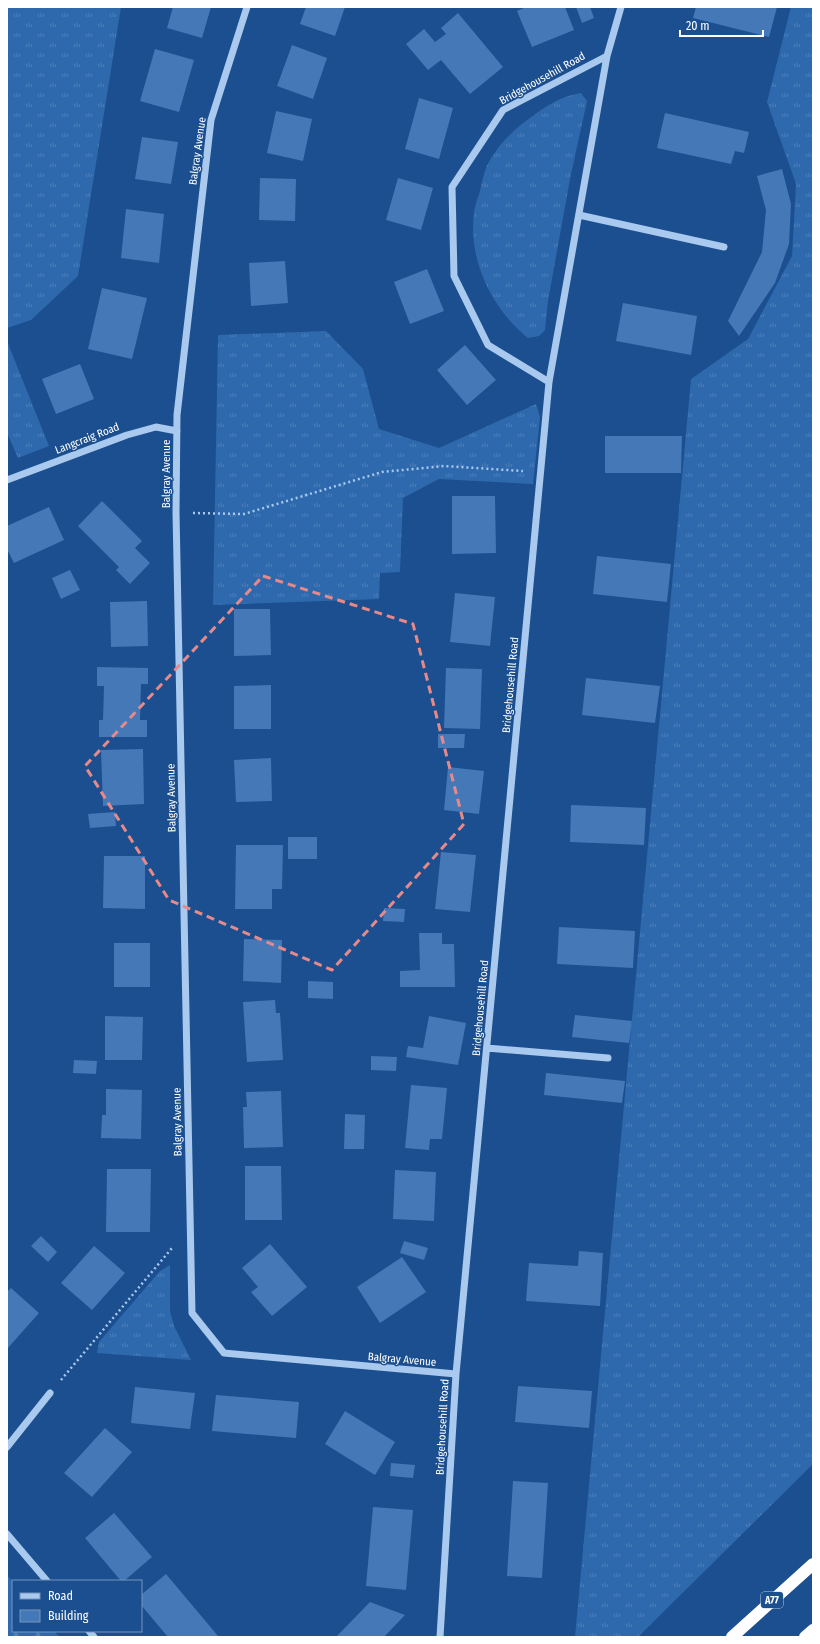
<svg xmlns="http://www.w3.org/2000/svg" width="820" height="1644" viewBox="0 0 820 1644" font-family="'Fira Sans Condensed',sans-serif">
<defs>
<pattern id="grass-tufts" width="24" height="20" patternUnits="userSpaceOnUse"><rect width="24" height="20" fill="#2e69ad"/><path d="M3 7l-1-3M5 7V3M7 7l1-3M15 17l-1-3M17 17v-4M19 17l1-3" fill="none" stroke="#4d80b9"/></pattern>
<pattern id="forest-firs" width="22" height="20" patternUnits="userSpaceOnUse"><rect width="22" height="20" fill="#2e69ad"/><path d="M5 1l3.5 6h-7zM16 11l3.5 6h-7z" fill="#4d80b9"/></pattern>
</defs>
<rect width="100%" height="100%" fill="#1b4f8f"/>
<path fill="url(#grass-tufts)" d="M7 7H121L78 276 31 320 7 328Z
M791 7H813V1464L638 1637H575L691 379 748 339 792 256 796 184 767 102Z
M581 93 587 101 570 179 548 301 545 330 539 336 528 338C491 308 468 260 474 212 475 205 478 198 480 191 482 181 485 168 490 160 500 143 514 129 530 118 546 106 561 96 581 93Z
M326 331 363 369 379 429 439 448 536 404 540 417 533 484 439 479 403 498 400 572 380 573 379 599 213 605 218 335Z
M7 341 49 446 18 458 7 433Z
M170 1265V1311L174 1326 191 1360 97 1353 99 1342 160 1271Z"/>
<path fill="url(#forest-firs)" d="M7 1575 13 1582V1631H54L59 1637H7Z"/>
<path fill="#4478b7" d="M173 7H211L202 38 167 28Z
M306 7H345L335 36 300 24Z
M526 7H565L574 30 532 47 517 11Z
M576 7H590L594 18 582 23Z
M696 7H777L769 37 693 18Z
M458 13 503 67 470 94 441 60 428 70 406 44 424 29 435 42 446 34 441 28Z
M292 45 327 58 313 99 277 86Z
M155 49 194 60 179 112 140 101Z
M419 98 453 108 439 159 405 149Z
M276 111 312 119 303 161 267 153Z
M665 113 749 132 744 153 735 151 731 164 657 148Z
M142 137 178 142 171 184 135 179Z
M782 169 791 204 789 244 775 283 739 336 728 321 762 252 766 210 757 176Z
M260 178 296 179 295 221 259 220Z
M398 178 433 188 421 230 386 220Z
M126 209 164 214 159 263 121 258Z
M285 261 288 303 251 306 249 263Z
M427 269 444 311 410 324 394 282Z
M102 288 147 298 132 359 88 349Z
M623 303 697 316 691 355 616 341Z
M465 345 496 380 467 405 437 370Z
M80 364 94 399 56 414 42 379Z
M605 436H682L681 473H605Z
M452 496H495L496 553 452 554Z
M102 501 142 541 135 548 150 563 130 584 116 570 119 567 78 526Z
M49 507 64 540 14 563 7 549V526Z
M597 556 671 564 667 602 593 594Z
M70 570 80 590 61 599 52 578Z
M455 593 495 597 490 646 450 642Z
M147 601 148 646 111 647 110 602Z
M234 609H270L271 655 234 656Z
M97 667 148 668V684H141L140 720H147V737H99V720H103L104 686H97Z
M446 668 482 669 480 729 444 728Z
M586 678 660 686 655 723 582 715Z
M271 685V729H234V686Z
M438 734H465L464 748H438Z
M143 749 144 804 103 806 101 750Z
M271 758 272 801 236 802 234 760Z
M448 767 484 771 479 814 444 810Z
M571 805 646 808 644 845 570 842Z
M115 812 116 826 90 828 88 814Z
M288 837H317V859H288Z
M236 845H283L282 889H272V909H235Z
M441 852 476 855 470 912 435 909Z
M104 856H145V909L103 908Z
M384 908 405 909 404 922 383 921Z
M559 927 635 931 633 968 557 964Z
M419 933H442V944H454L455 987H400V971L420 970Z
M244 939 282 940 281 983 243 981Z
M114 943H150V987H114Z
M308 981 333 982V999L308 998Z
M275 1000 276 1013H280L283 1060 247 1062 243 1002Z
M575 1015 632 1021 629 1043 572 1037Z
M105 1016 143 1017 142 1060H105Z
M429 1016 466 1023 458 1065 406 1057 408 1046 423 1048Z
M371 1056 397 1057 396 1071 371 1070Z
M74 1060 97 1061 96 1074 73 1073Z
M546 1073 625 1081 622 1103 544 1095Z
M411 1085 447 1088 442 1139H430L429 1150 405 1148Z
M106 1089 142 1090 141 1139 101 1138 102 1115H106Z
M281 1091 283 1147 244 1148 243 1107H247L246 1092Z
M345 1114 365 1115 364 1149H344Z
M245 1166H281L282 1220H245Z
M107 1169H151L150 1232H106Z
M395 1170 436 1172 434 1221 393 1219Z
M41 1236 57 1252 48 1262 31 1246Z
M404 1241 428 1248 424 1260 400 1253Z
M270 1244 307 1287 272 1316 251 1292 258 1287 242 1268Z
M94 1246 125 1273 92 1310 61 1283Z
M579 1251 603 1253 600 1306 526 1301 529 1263 578 1266Z
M402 1257 426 1292 380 1323 357 1287Z
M11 1288 39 1313 7 1349V1292Z
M518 1386 592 1391 589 1428 515 1422Z
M135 1387 195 1393 190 1429 131 1423Z
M216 1395 299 1402 296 1438 212 1431Z
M345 1411 395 1442 375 1475 325 1444Z
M105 1428 132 1452 92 1497 64 1473Z
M391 1463 415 1465 413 1478 390 1476Z
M513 1481 548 1483 542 1578 507 1576Z
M373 1507 413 1510 406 1590 366 1586Z
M114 1513 152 1557 124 1581H121L85 1538Z
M166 1574 218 1636 217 1637H168L141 1605V1595Z
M370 1602 405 1615 384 1637H336Z"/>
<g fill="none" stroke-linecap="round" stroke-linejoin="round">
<path stroke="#a9c9ee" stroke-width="2.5" stroke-dasharray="2 3" stroke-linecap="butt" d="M193 513 244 514 382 472 444 466 523 471
M61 1380 172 1248"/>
<path stroke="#a9c9ee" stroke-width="7" d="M247 7 211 120 177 415 176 512 192 1313 224 1353 456 1374
M579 215 724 247
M549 382 488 345 454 276 452 187 503 110 607 56
M7 480 127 435 156 427 177 431
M487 1048 608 1058
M7 1447 50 1393
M7 1534 47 1581
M89 1631 94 1637
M440 1637 456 1374 549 382 607 56 621 7"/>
<path stroke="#fff" stroke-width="12" d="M732 1637 813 1564
M805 1637 813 1630"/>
</g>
<path fill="none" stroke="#e88989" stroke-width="3" stroke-dasharray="8 5" stroke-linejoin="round" d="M263 576 413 624 464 824 332 970 169 900 85 766Z"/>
<g text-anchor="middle" stroke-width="3" stroke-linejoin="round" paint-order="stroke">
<rect fill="#1b4f8f" stroke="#bbcadd" stroke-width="1" x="761" y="1592" width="22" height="16" rx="3"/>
<g font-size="10" font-weight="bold" fill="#fff">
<text x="772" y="1604">A77</text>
</g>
<g font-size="11" fill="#fff" stroke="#1b4f8f">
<text transform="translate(542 78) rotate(-29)" y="4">Bridgehousehill Road</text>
<text transform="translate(197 151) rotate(-82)" y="4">Balgray Avenue</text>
<text transform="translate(87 438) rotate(-21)" y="4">Langcraig Road</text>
<text transform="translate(166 474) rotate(-90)" y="4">Balgray Avenue</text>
<text transform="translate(510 685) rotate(-85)" y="4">Bridgehousehill Road</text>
<text transform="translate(171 798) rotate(-91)" y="4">Balgray Avenue</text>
<text transform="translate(480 1008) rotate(-85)" y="4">Bridgehousehill Road</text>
<text transform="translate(177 1122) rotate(-91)" y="4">Balgray Avenue</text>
<text transform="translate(402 1359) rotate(5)" y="4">Balgray Avenue</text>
<text transform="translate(442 1427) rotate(-87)" y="4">Bridgehousehill Road</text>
</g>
</g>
<rect width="820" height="1644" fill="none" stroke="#ffffff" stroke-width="16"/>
<rect x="12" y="1580" width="130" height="52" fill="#1b4f8f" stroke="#7695bc"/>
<rect x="20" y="1593" width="20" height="6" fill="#a9c9ee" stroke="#7695bc"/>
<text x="48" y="1600" font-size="12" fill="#ffffff">Road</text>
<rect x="20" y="1610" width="20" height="12" fill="#4478b7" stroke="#7695bc"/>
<text x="48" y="1620" font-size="12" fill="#ffffff">Building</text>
<path d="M680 30v6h83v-6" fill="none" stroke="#ffffff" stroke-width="2"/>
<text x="686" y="30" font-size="12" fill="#ffffff" stroke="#1b4f8f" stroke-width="3" paint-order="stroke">20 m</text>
</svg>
